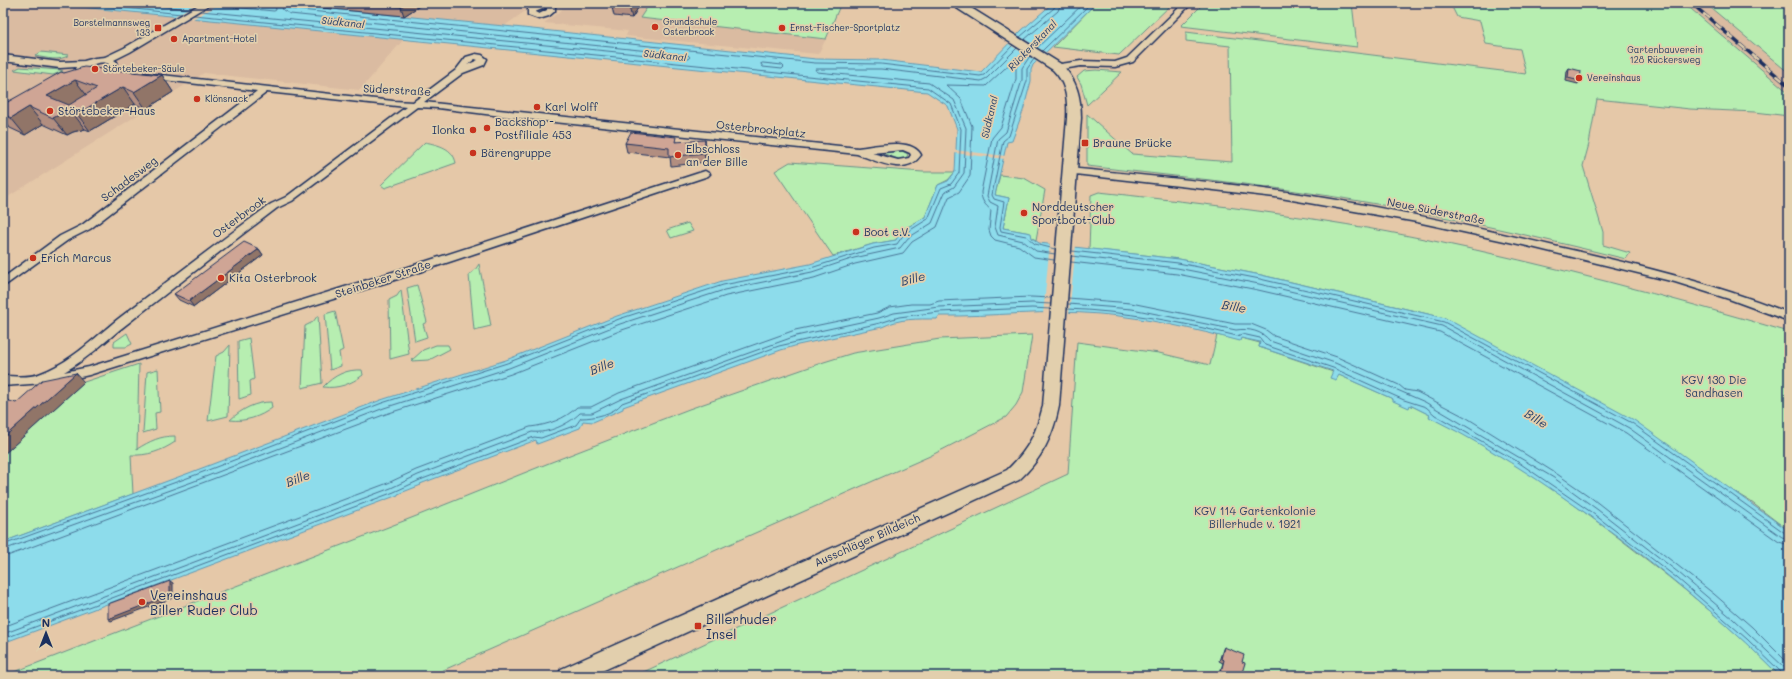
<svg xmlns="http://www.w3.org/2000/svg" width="1792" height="679" viewBox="0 0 1792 679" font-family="Mali,sans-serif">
<rect width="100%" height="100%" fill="#e5c8a8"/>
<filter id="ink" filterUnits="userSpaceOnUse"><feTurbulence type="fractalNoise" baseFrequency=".025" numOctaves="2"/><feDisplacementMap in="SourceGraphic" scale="8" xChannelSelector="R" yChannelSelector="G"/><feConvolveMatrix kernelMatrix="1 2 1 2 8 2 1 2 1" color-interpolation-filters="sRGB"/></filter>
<g filter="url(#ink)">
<path fill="#dabba1" d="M3 3H41L404 39 360 90 204 73 3 200Z
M271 3H537L504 26Z
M563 3H650L640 18 826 39 818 54 626 36 628 31 544 23 563 9 558 7Z
M1684 3H1705L1789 73V93Z"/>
<path fill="#b7eeb1" stroke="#698e88" d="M650 3H841L826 39 640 18Z
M1096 3H1173L1119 55 1053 47Z
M1204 3H1352L1357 47 1181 26Z
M1450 3H1684L1789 93V116L1755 112 1690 109 1597 99 1589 144 1583 166 1603 232V245L1630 253 1626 259C1532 236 1438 214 1342 198 1257 184 1172 176 1087 166V114L1132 154 1232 162 1230 46 1186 41V32L1526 74 1520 49 1486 44 1480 21 1457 17Z
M1705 3H1789V73Z
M41 52 69 55C59 62 47 58 35 56Z
M20 67 60 70 63 71 53 75 14 70Z
M1096 70 1122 72 1087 105 1081 84 1077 77 1084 71Z
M425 142C439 145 453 148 456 163L385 188 381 185Z
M902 151 908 154 906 159 901 160 882 153Z
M790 162 923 172H955L948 180 938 185 925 217 901 231 896 240 873 244 833 256 775 171Z
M1000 175 1024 178 1045 190 1036 240 1032 238 1030 233 1003 228 1009 198 995 195Z
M1099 192C1209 204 1320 217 1429 240 1550 265 1670 297 1789 332V531L1751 502 1445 318 1261 275 1179 259 1089 249 1091 195Z
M688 223 693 231 671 238 667 230Z
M479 264 491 326 474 330 469 275 475 270Z
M417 285 427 322 423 324 427 337 415 341 407 288Z
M401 290 409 354 390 359 389 300 397 296Z
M335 311 343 350 339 352 341 366 330 370 325 314Z
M318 315 322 383 302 388 305 326 313 322Z
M127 333 132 344 126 347H114V342Z
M1032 335 1023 392 1016 405 1006 417 930 456 430 676H4L414 517 549 463 689 409 824 362 853 353 940 339Z
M1217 335 1240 340 1241 338 1260 343 1259 347 1333 372 1331 378 1339 375 1393 399V400L1409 407 1410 405 1430 415V417C1503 453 1569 499 1633 549 1685 589 1734 629 1780 676H635L1068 474 1077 342 1159 353 1210 365Z
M249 338 254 379 250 381 251 395 239 399 238 341Z
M230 345 228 416 208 421 216 356 224 352Z
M436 345H448L450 349 429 360 411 361 423 350Z
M139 364 137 449C150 441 160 436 175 436V442C162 451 147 456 131 455L133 494 3 542V455L84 382Z
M158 369 160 412 155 413 156 429 143 433 147 372Z
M362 370 363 375C351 384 338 389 323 387 334 375 347 369 362 370Z
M271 402 272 408C260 417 245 422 230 420 242 409 255 402 271 402Z"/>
<path fill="#8ddceb" stroke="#5f97b3" d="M41 3H271L504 26 816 59 881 60 981 72 1022 30 1053 3H1096L1033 65 1031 70V81L1023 111 1012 141 1007 142 995 195 1009 198 1003 228 1031 233 1032 238 1039 243 1179 259 1261 275 1445 318 1634 420 1789 531V676H1780C1734 630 1688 591 1637 551 1571 501 1504 454 1429 417L1430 415 1410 405 1409 408 1393 401V399L1339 375 1336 380 1330 378 1333 371 1259 347 1260 342 1241 338 1240 341C1194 329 1147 318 1100 314 1046 309 993 317 939 316L937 319C917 319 900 318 882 327L798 345 781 350 623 407V409L593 422 583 421 580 428 537 444 536 440 420 484 421 485 398 494V495L3 643V542L189 473 381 400 506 360 617 316 722 281 810 264 873 244 896 240 901 231 925 217 938 185 948 181 955 172 957 129 948 106 927 92Z"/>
<path fill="#e5c8a8" d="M197 3H222L193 19 173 17Z
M1016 34 1047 53 1037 62 1007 43Z
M954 150 1006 156 1005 159 954 153Z
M1050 242 1076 245 1069 315H1043Z"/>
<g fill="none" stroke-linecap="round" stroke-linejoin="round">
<path stroke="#497496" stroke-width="1" d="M79 3 181 14
M127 3 189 9
M286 3 287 7 291 9 815 63 881 64 980 76 984 75 1013 45
M210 5 274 11 276 10 275 3
M201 11 688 59 690 57 688 55 290 14 283 10 281 3
M1020 37 1054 8 1056 3
M1024 40 1058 11 1061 3
M1037 48 1084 3
M1042 51 1091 3
M1030 56 1022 68V80L1006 132 998 139 987 196 990 202 998 206 995 227 998 235 1023 241 1036 251 1055 254
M1034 59 1027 69V81L1009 136 1003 141 992 195 994 199 1004 202 1000 227 1001 231 1026 236 1035 244 1055 249
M763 63 782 65 784 67 782 69 763 67 761 64Z
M1072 251 1178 263 1260 279 1444 322 1632 423 1785 533 1789 534
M1071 256 1177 268 1259 284 1442 326 1629 428 1782 537 1789 539
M1071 262 1177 274 1258 290 1440 332 1626 433 1779 542 1789 545
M1068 298 1131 303 1235 324H1251L1266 330 1274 336 1337 357 1399 385 1405 390 1417 392 1467 418 1557 474 1589 496 1714 594 1752 627 1789 664
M1068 304 1132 309 1236 330C1249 328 1262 331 1270 341L1335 363 1425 402 1554 478 1598 510 1679 573 1733 619 1785 668 1788 676
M1067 309C1125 311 1181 322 1237 336L1242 334 1260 338 1265 345 1333 368 1404 400 1426 407 1435 415 1515 460 1591 512 1677 578 1747 639 1781 672 1783 676
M3 545 190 477 382 403 507 363 619 319 723 285 811 268 874 248 897 244 904 234 928 219 941 188 951 184 959 173 961 129 951 104 928 88 194 15
M3 550 192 482 384 408 509 368 620 324 724 290 812 272 854 258 900 248 908 238 932 223 945 192 954 187 964 173 966 128 954 100 929 83 817 72 815 69H881L981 81 987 78 1017 48
M3 556 10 555 386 414 511 374 622 330 726 296 814 278 855 264 903 253 912 242 937 227 949 197 959 192 970 176 972 126 961 99 946 85 986 86 1017 57 1019 59 1016 68V79L1001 127 992 138 981 192C981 200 985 205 991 210L989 230 991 236 995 240 1019 246 1034 257 1054 260
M3 627 388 483 416 470 530 427C548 425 565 419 577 407H591L619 393 795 330 877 313 890 307 911 304H930L939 301 1031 297 1051 298
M3 634 391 488 418 475 532 432C548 434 569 424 580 413H592L621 399 796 336 879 318 894 313 939 307 1032 303 1051 304
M3 639 394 492 420 480 534 437 541 438 576 425 581 418C594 418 614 414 622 403L779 346 880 323 899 317 939 312 1032 308 1050 309"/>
<g stroke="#1b2f5e" stroke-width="3">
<path id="street" d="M202 3H212L130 52 114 60 117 62 116 67 135 72V76L132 77 113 71 103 79H97L96 77 97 75 108 67 109 64C96 59 90 68 79 72L75 69 76 67 60 68 3 61V55L60 62 84 61 95 58 105 57 124 48Z
M542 3H555V11L549 16 539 19 528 15V8ZM547 7V10L539 14 535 12Z
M1184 3H1192L1133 62 1115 67 1081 66 1057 70 1053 67 1054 65 1081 61 1115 62 1127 58Z
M476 54 482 55 487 59 484 65 463 73 424 102 858 148C875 146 912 137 921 155 906 177 877 161 857 154L526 119 438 108 417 107 292 201 277 208C227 246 177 285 127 324 106 340 88 359 64 372L89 367 396 271 702 172 705 171 710 174 708 176 404 277 89 375 58 382 3 386V376C14 376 29 378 39 374 70 363 93 339 118 319 169 280 219 242 271 204L286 197 406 107 267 92 90 229 68 240 3 287V278L60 236 82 225 257 91 147 78 143 75 144 73 393 101 413 102 456 70 466 57ZM475 59 478 60 467 65ZM903 150 910 153 911 155 909 158 898 160 872 153Z
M1069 168C1150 176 1231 183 1312 196 1393 209 1474 227 1554 246 1634 264 1713 283 1789 313V321L1729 299 1675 282 1523 245 1417 222 1275 197 1066 173 1064 171 1066 169Z"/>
</g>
<g stroke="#1b2f5e" stroke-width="3">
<path id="secondary" d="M949 3H963L1061 64C1077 80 1081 97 1081 118L1059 406C1053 436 1042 459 1019 480L591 676H558L561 669 1007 470C1028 450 1036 434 1043 406L1067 118C1068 99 1066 83 1053 70Z"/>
</g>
<use href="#street" fill="#e2cfad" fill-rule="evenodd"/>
<use href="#secondary" fill="#e2cfad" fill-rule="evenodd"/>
<g stroke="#1b2f5e" stroke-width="3.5">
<path id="rail" d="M1691 3 1789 86"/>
</g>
<use href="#rail" stroke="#e2cfad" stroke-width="2.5" stroke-dasharray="8" stroke-linecap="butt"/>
</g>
<path fill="#b28e80" stroke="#1b2f5e" d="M310 3H424L404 16 312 7Z
M611 3H641L632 18 614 16Z
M1569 68 1580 81 1578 84 1566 81 1567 71Z
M64 73 162 75 173 92 146 109 135 104 90 131 85 129 73 132 67 135 43 124 25 135 10 128 3 119V107L5 106 4 104Z
M677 142 706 149V162L671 166 670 157 627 152 625 143Z
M259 249 263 255 194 307 179 300 174 294Z
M1224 647 1242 662 1241 676H1219L1223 663 1219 661 1223 649Z"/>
<path fill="#917468" stroke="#1b2f5e" d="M406 3H424L404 16 401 7Z
M628 3H641L632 18Z
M162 75 173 92 146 109 134 92Z
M75 80 88 97 61 113 47 96Z
M123 87 135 104 90 131 77 114Z
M29 107 43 124 25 135 11 118Z
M72 112 85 129 73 132 67 135 53 118 59 115Z
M705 140 706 149V162L704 153Z
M259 249 263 255 194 307 189 301Z
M76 373 84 382 3 455V438Z
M170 581 173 583V598L111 621 108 619Z"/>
<path fill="#cfa595" stroke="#1b2f5e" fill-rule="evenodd" d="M361 3H406L401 7Z
M84 67 162 75 134 92 123 87 77 114 72 112 59 115 53 118 29 107 11 118 3 114V107L6 105 4 104 61 72 64 73ZM75 80 97 88 69 105 47 96Z
M1569 68 1581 71 1580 81 1568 78Z
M631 132 676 137 675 142 705 140 704 153 669 157V148L625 143Z
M244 242 259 249 189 301 174 294Z
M76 373 3 438V399L16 403 42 380Z
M170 581V595L108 619V604Z
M1224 647 1244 655 1242 662 1245 663 1241 676H1220L1224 660 1221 659Z"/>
</g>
<g fill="#c8321e" stroke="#e2cfad" stroke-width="1.5">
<circle cx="655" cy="27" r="4"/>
<rect x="154" y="24" width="8" height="8" rx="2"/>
<circle cx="782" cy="28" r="4"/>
<circle cx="174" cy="39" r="4"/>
<circle cx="95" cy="69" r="4"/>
<circle cx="1579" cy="78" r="4"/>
<circle cx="197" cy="99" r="4"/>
<circle cx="537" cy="107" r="4"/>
<circle cx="50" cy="111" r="4"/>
<circle cx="487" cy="128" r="4"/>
<circle cx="473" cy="130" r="4"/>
<rect x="1081" y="139" width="8" height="8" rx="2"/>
<circle cx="473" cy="153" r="4"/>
<circle cx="678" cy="155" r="4"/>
<circle cx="1024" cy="213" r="4"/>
<circle cx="856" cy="232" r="4"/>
<circle cx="33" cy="258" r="4"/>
<circle cx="221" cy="278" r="4"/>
<circle cx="142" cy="602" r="4"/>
<rect x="694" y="622" width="8" height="8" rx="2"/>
</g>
<g text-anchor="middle" stroke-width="3.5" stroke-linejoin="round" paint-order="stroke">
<g font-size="9" fill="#1b2f5e" stroke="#e2cfad" text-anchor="start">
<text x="663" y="25">Grundschule<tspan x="663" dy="10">Osterbrook</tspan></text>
<text x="150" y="26" text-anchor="end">Borstelmannsweg<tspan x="150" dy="10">133</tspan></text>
<text x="790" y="31">Ernst-Fischer-Sportplatz</text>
<text x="182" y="42">Apartment-Hotel</text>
<text x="103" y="72">Störtebeker-Säule</text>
<text x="1587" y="81">Vereinshaus</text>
<text x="205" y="102">Klönsnack</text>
</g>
<g font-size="9" fill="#2b4266" stroke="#e2cfad">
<text x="1665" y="53">Gartenbauverein<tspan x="1665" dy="10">128 Rückersweg</tspan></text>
</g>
<g font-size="10" font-style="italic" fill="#26406c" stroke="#e2cfad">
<text transform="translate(343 22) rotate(6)" y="4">Südkanal</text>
<text transform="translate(1032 45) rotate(-46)" y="4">Rückerskanal</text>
<text transform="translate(665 55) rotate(6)" y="4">Südkanal</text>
<text transform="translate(989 117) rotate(-77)" y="4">Südkanal</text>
</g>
<g font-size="11" fill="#1b2f5e" stroke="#e2cfad">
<text transform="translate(397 90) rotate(3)" y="4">Süderstraße</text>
<text transform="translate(761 129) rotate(6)" y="4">Osterbrookplatz</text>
<text transform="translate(129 179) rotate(-37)" y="4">Schadesweg</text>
<text transform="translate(1436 211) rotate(11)" y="4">Neue Süderstraße</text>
<text transform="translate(239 217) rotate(-36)" y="4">Osterbrook</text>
<text transform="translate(383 279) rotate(-18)" y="4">Steinbeker Straße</text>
<text transform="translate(867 540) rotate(-24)" y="4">Ausschläger Billdeich</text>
</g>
<g font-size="11" fill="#1b2f5e" stroke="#e2cfad" text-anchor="start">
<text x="545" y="111">Karl Wolff</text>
<text x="58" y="115">Störtebeker-Haus</text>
<text x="495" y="126">Backshop -<tspan x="495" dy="13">Postfiliale 453</tspan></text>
<text x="465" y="134" text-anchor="end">Ilonka</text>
<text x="1093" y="147">Braune Brücke</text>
<text x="686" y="153">Elbschloss<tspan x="686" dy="13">an der Bille</tspan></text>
<text x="481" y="157">Bärengruppe</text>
<text x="1032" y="211">Norddeutscher<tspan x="1032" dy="13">Sportboot-Club</tspan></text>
<text x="864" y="236">Boot e.V.</text>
<text x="41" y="262">Erich Marcus</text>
<text x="229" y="282">Kita Osterbrook</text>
</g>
<g font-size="11" fill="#2b4266" stroke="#e2cfad">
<text x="1714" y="384">KGV 130 Die<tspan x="1714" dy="13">Sandhasen</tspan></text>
<text x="1255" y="515">KGV 114 Gartenkolonie<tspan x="1255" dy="13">Billerhude v. 1921</tspan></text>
</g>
<g font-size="12" font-style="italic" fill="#26406c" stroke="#e2cfad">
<text transform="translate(913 279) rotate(-13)" y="4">Bille</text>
<text transform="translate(1234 307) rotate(10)" y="4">Bille</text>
<text transform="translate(602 367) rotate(-20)" y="4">Bille</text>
<text transform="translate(1536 419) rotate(31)" y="4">Bille</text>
<text transform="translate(298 479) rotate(-20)" y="4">Bille</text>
</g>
<g font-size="13" fill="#1b2f5e" stroke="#e2cfad" text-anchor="start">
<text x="150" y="600">Vereinshaus<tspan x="150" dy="15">Biller Ruder Club</tspan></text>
<text x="706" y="624">Billerhuder<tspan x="706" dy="15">Insel</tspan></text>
</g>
</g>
<rect width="1792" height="679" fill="none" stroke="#e2cfad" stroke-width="16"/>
<rect x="8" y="8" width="1776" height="663" fill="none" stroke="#1b2f5e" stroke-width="1.5" filter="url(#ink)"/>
<g transform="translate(46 633)" stroke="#e2cfad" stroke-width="3" paint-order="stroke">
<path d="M0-3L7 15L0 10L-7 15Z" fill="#1b2f5e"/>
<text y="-6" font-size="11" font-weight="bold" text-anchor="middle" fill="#1b2f5e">N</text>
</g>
</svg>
